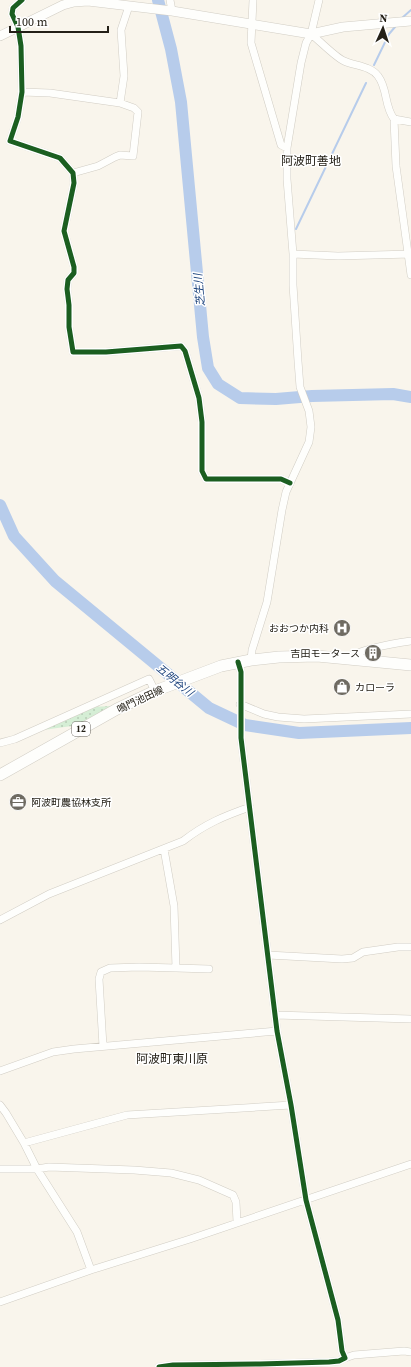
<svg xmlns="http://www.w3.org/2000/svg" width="411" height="1367" viewBox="0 0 411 1367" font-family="'Source Serif 4','Noto Sans JP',serif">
<defs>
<pattern id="grass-dots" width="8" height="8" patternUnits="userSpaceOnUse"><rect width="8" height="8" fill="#d5eed5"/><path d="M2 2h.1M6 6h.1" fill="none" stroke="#b7ccb6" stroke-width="1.8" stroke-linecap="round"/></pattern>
</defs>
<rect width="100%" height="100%" fill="#f9f5ec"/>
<path fill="url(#grass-dots)" d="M112 706 79 725 43 730 91 707Z"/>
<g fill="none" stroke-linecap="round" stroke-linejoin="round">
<path stroke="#b7cceb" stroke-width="2" d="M402 18 411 10
M374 65 389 34 395 27
M296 229 366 83"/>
<path stroke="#b7cceb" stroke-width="12" d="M158 0 171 49 181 102 203 337 208 368 218 384 240 398 276 399 312 396 393 394 411 397
M0 505 14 536 55 581 209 708 245 725 299 733 411 728"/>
<g stroke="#d1cdc4" stroke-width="8">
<path id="minor" d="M22 0 13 8 12 14 18 27 21 46 22 92 18 117 10 141 60 158 73 173 74 183 64 231 74 267V273L68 280 67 289 69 305V327L73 352H106L181 346 185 351 199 398 202 422V471L206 479H281L290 483
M170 0 172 11
M253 0 251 43 281 145 287 148
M311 34C320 41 335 57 344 61 355 66 371 66 378 76 388 89 384 106 394 119L411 122
M22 92 50 93 120 103 134 108 138 112 133 156 120 155 115 157 98 166 73 173
M120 103 124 76 121 30 129 6
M394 119 396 166 411 275
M293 254 338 256 411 254
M346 658C366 648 389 644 411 641
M251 660 252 650 267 602 282 510 286 492 309 442 311 427 309 411 300 387 298 361 293 285V254L287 179V148L301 63 306 43 311 34 319 0
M240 704 264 714 278 717 304 719 411 714
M0 743 15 739 149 679 155 691
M164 849 174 906 176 968 209 969
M0 920 49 894 183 841C205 824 224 816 250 807
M268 955 342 959 353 958 363 952 398 947H411
M275 1015 411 1019
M103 1046 99 979 101 972 110 968 139 967 176 968
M0 1071 53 1052 74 1049 277 1031
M0 1105 6 1113 24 1143 37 1169 77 1232 91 1270 190 1239 411 1164
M24 1143 127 1115 291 1105
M0 1169H37L49 1167 134 1170 171 1173 199 1180 233 1195 236 1202 237 1222
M0 1302 91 1270
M345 1358 354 1355 404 1351 411 1352
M159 1367 173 1365 260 1364 329 1362 339 1361 345 1358 342 1351 338 1320 306 1200 291 1105 277 1031 241 738V672L238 662"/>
</g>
<g stroke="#d1cdc4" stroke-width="10">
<path id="tertiary" d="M0 36 63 5 74 2 88 1 172 11 311 34 343 27 411 21"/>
</g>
<g stroke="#d1cdc4" stroke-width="12">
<path id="primary" d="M0 775 117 709 155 691 221 666 251 660 279 657 317 656 411 665"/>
</g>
<use href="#minor" stroke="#fefefc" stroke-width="7"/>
<use href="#tertiary" stroke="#fefefc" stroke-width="9"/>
<use href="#primary" stroke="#fefefc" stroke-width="11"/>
<g stroke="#fff" stroke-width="8">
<path id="cycleway" d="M22 0 13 8 12 14 18 27 21 46 22 92 18 117 10 141 60 158 73 173 74 183 64 231 74 267V273L68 280 67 289 69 305V327L73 352H106L181 346 185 351 199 398 202 422V471L206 479H281L290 483
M159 1367 173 1365 260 1364 329 1362 339 1361 345 1358 342 1351 338 1320 306 1200 291 1105 277 1031 241 738V672L238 662"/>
</g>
<use href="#cycleway" stroke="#1b5e20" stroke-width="5"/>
</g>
<defs>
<g id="hospital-disc" transform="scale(0.9)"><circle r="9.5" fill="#6f6b62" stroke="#fff"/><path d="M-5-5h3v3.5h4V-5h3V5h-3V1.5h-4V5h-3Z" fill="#fff"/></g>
<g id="building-disc" transform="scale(0.9)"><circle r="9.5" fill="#6f6b62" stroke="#fff"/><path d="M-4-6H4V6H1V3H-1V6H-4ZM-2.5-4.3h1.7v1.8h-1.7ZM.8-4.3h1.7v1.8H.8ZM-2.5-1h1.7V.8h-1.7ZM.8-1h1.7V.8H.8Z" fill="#fff"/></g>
<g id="shop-disc" transform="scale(0.9)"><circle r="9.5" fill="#6f6b62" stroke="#fff"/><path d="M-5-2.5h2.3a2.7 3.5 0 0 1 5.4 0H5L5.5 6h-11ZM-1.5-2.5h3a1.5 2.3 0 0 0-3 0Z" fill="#fff"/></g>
<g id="office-disc" transform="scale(0.9)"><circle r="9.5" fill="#6f6b62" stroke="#fff"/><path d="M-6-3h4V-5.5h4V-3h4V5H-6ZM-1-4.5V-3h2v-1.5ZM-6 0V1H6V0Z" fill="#fff"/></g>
</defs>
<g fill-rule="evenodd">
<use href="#hospital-disc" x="342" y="628"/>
<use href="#building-disc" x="373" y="653"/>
<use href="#shop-disc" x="342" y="687"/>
<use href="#office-disc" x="18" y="802"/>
</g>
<g text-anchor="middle" stroke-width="3" stroke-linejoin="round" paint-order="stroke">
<rect fill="#fff" stroke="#66635d" stroke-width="1" x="72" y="722" width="18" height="14" rx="3"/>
<g font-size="9" font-weight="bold" fill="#242017">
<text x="81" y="732">12</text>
</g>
<g font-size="10" fill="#242017" stroke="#fff" text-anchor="end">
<text x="329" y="632">おおつか内科</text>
<text x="360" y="657">吉田モータース</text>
<text x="355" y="691" text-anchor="start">カローラ</text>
<text x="31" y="806" text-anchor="start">阿波町農協林支所</text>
</g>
<g font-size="10" fill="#242017" stroke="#fff">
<text transform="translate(140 699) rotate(-25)" y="4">鳴門池田線</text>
</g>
<g font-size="11" font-style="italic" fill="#1b427c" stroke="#fff">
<text transform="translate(199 290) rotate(-95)" y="4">芝生川</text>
<text transform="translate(175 680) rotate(39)" y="4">五明谷川</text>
</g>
<g font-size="12" fill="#242017" stroke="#fff">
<text x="311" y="165">阿波町善地</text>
<text x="172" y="1063">阿波町東川原</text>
</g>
</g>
<g transform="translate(383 28) rotate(3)" stroke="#ffffff" stroke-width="3" paint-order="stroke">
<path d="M0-3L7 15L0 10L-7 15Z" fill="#242017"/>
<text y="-6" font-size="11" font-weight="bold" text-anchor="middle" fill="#242017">N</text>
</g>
<path d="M10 26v6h98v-6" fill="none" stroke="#242017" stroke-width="2"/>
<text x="16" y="26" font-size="12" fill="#242017" stroke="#ffffff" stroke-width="3" paint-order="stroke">100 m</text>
</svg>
